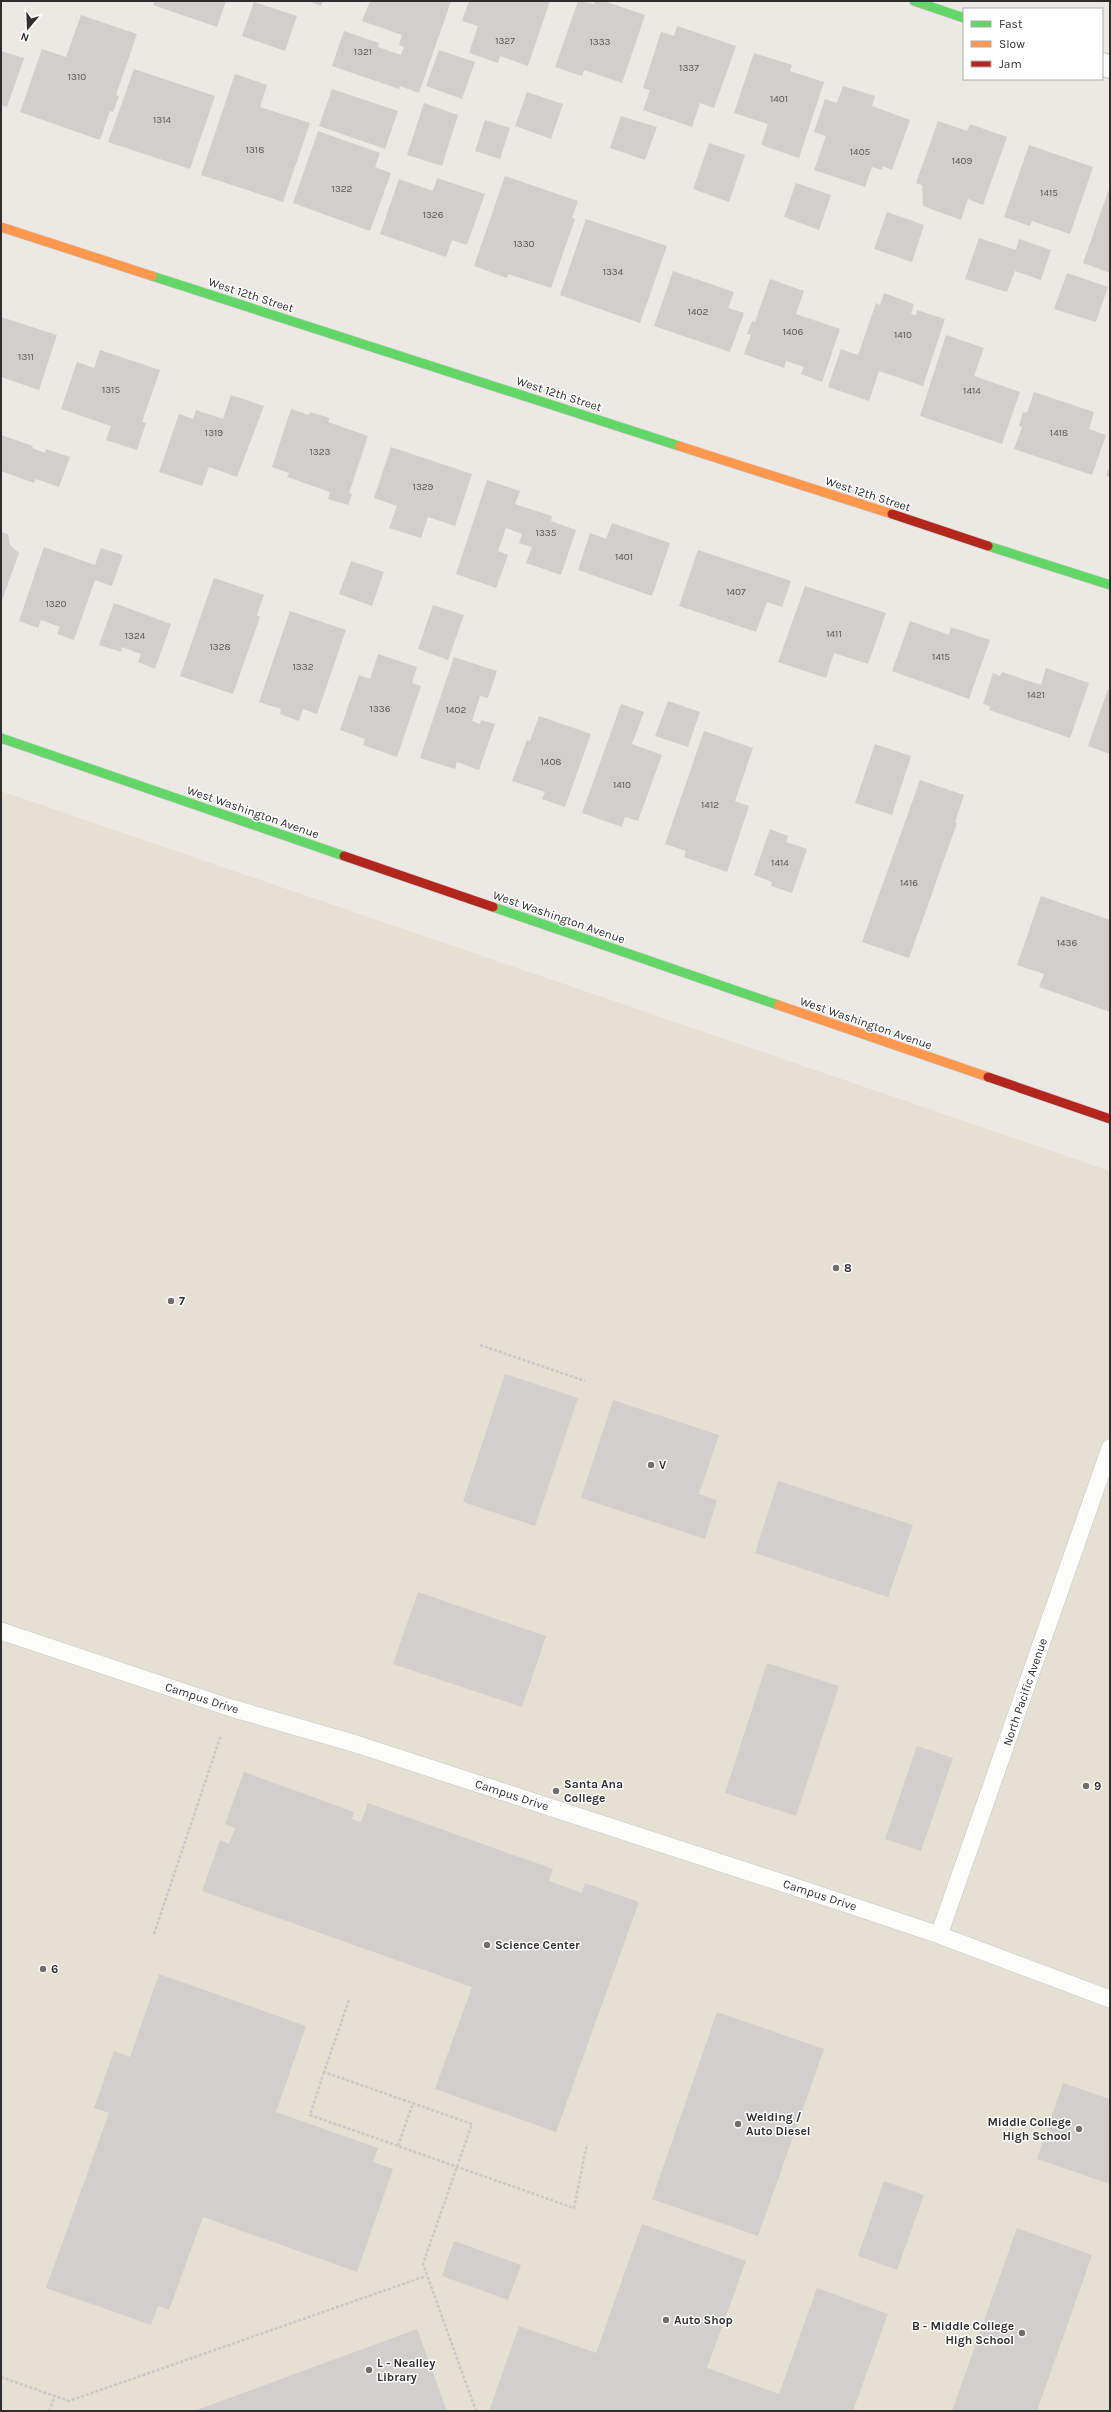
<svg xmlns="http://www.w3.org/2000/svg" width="1111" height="2412" viewBox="0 0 1111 2412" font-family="Karla,sans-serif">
<rect width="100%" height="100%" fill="#ece8e4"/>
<path fill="#e6e0d3" d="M1 791 1110 1171V2411H1Z"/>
<path fill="#d1cecb" d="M154 1H226L217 27 153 5Z
M308 1H323L321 6Z
M370 1H451L419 93 400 86 399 89 332 66 344 31 379 43 378 47 401 55 404 47 399 45 402 35 362 21Z
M469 1H550L528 66 500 56 498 63 469 53 478 26 462 21Z
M578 1 594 4 595 1H604L645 15 622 83 584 70 582 76 555 67Z
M254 2 297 16 285 51 242 36Z
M81 15 137 34 116 95 119 96 113 112 110 111 100 140 20 112 42 49 66 57Z
M677 26 736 46 714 108 700 103 692 127 643 110 650 90 643 88 661 32 674 36Z
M439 50 475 62 462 99 426 86Z
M1 51 24 58 7 107 1 105Z
M754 53 792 65 790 71 824 82 799 158 761 145 768 124 734 113Z
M134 69 215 96 190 169 108 142Z
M235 74 267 85 260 107 310 123 283 202 201 175Z
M843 86 875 96 872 106 910 120 892 170 883 166 882 170 872 167 865 187 814 170 826 136 814 132 825 99 837 103Z
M332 89 398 111 385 149 319 126Z
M527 92 563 104 551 139 515 126Z
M424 103 458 115 442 166 407 155Z
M621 116 657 127 645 160 610 148Z
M485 120 510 128 500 159 475 151Z
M938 121 967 131 970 124 1007 137 983 205 968 199 961 220 923 206 922 185 916 183Z
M318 131 380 153 375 167 391 173 370 231 293 203Z
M709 143 745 155 729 202 693 189Z
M1029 145 1093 167 1070 234 1032 221 1030 226 1004 217Z
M505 176 578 201 572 218 575 219 551 288 508 274 507 278 474 266Z
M437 178 485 194 467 245 452 240 446 257 380 234 399 179 433 191Z
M796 183 831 195 819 230 784 217Z
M1110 186V273L1083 263Z
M887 212 924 225 912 262 874 249Z
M586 219 667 246 640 323 560 295Z
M979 238 1016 250 1019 239 1051 250 1041 280 1015 271 1007 292 965 279Z
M673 271 734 292 728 308 744 313 730 352 654 326Z
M1067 273 1108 287 1096 322 1054 309Z
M770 279 804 291 796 314 840 329 822 382 801 374 804 367 786 361 784 368 744 354 751 335 747 334 752 321 755 322Z
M884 293 914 304 911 314 916 315 917 310 945 319 923 386 879 371 869 401 828 387 841 349 858 355 876 303 880 305Z
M1 317 57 335 39 390 1 377Z
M946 335 984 348 974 376 1020 392 1002 444 920 416Z
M100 350 160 370 142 422 146 423 137 450 106 440 111 426 61 409 77 362 94 368Z
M1034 392 1094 412 1089 429 1106 435 1092 475 1014 449 1022 427 1019 426 1023 412 1027 413Z
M231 395 264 406 237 477 209 467 202 486 159 472 179 414 193 419 196 410 223 419Z
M291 409 309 415 310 412 330 418 328 422 368 436 349 493 352 494 348 505 328 499 330 492 287 477 289 473 272 467Z
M1 435 33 446 32 448 45 453 46 449 70 457 59 487 36 479 34 483 1 471Z
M391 447 472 474 455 526 428 517 421 538 389 528 397 506 374 498Z
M1110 465V477L1106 476Z
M487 480 520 491 515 504 552 516 551 521 576 530 561 575 526 563 532 547 519 543 522 534 506 528 498 551 508 555 496 588 456 574Z
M612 523 670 543 652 596 578 570 590 533 606 539Z
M1 532 8 534 10 545 19 553 1 603Z
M44 547 95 565 101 548 123 555 112 586 95 580 74 640 57 634 60 627 41 620 38 628 19 621Z
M698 550 791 581 782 607 767 602 756 632 679 606Z
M351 561 384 572 372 606 339 594Z
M214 578 264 595 257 615 260 617 233 694 180 676Z
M805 586 886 613 868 664 834 653 826 678 778 662Z
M114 603 171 624 155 669 138 662 141 654 122 647 121 652 99 645Z
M433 605 464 615 448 660 418 649Z
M290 611 346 630 317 714 303 709 299 721 280 714 281 709 259 702Z
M910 621 949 635 951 627 990 640 969 699 892 671Z
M378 654 417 667 412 683 421 686 397 757 363 745 365 739 340 730 359 675 370 679Z
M454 657 497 671 488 698 480 696 472 721 480 724 481 720 495 724 479 770 457 762 455 769 420 758Z
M1046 668 1089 683 1070 738 989 710 990 706 983 704 993 673 1000 676 1002 672 1041 685Z
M1108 689 1110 690V754L1088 746Z
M668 701 700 712 688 747 655 736Z
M621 704 644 712 632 744 662 755 638 821 625 817 622 827 582 813Z
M539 716 591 734 565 807 542 799 545 792 512 781 527 740 530 741Z
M704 731 753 748 735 801 749 806 727 872 684 857 686 851 665 844Z
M875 744 911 756 892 815 855 803Z
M920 780 964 795 955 822 957 823 909 958 862 942Z
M770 829 788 836 786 842 807 849 792 893 771 886 772 882 754 875Z
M1041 896 1110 920V1012L1039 987 1044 974 1017 965Z
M505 1374 578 1398 535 1526 463 1502Z
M613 1400 719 1435 699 1494 717 1500 705 1539 581 1498Z
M778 1481 913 1525 888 1597 755 1553Z
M418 1592 546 1636 522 1707 393 1664Z
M767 1663 839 1686 796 1816 725 1793Z
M917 1746 953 1758 921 1851 885 1839Z
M244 1772 354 1812 352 1819 361 1822 368 1803 553 1869 549 1881 582 1893 585 1883 639 1902 556 2132 435 2089 472 1987 202 1891 220 1840 229 1844 235 1828 225 1824Z
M159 1974 306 2026 276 2112 378 2148 373 2162 393 2169 357 2272 203 2217 169 2310 158 2306 151 2325 46 2288 109 2113 94 2108 114 2051 130 2057Z
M717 2012 824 2049 758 2236 652 2199Z
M1063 2083 1110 2099V2184L1037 2159Z
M884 2181 924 2195 897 2270 858 2256Z
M642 2224 746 2261 707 2368 779 2394 817 2288 888 2314 853 2411H489L519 2326 596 2353Z
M1017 2228 1092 2255 1037 2411H952Z
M454 2241 521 2265 508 2300 442 2276Z
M417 2329 447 2411H194Z"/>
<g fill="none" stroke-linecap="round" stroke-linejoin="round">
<g stroke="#c5c4c5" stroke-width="18">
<path id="lane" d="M1 1631 231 1708 353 1743 847 1904 939 1935 1110 1999
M939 1935 1110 1448"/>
</g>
<g stroke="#c5c4c5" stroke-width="24">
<path id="street" d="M1102 64 1110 67"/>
</g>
<g stroke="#c5c4c5" stroke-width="10">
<path id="fast" d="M914 1 964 18
M152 276 679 446
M988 546 1110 585
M1 738 344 856
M493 907 778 1005"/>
</g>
<g stroke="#c5c4c5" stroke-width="10">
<path id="slow" d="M1 227 152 276
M679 446 892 514
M778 1005 988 1077"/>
</g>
<g stroke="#c5c4c5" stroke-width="10">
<path id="jam" d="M892 514 988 546
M344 856 493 907
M988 1077 1110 1119"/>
</g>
<path stroke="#c9c9c8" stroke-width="2.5" stroke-dasharray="3 2" stroke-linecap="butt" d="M480 1345 585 1381
M154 1934 221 1735
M349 2000 324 2072 472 2124 423 2264 476 2411
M324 2072 310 2115 574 2208 587 2144
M398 2146 413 2103
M1 2377 69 2401 426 2276
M49 2411 55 2395"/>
<use href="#lane" stroke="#fcfcfb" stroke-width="17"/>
<use href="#street" stroke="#fcfcfb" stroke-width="22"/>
<use href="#fast" stroke="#63d668" stroke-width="9"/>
<use href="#slow" stroke="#ff974d" stroke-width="9"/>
<use href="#jam" stroke="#b3261e" stroke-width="9"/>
</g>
<g fill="#706f6e" stroke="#fff" stroke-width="1.5">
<circle cx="836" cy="1268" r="4"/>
<circle cx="171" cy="1301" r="4"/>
<circle cx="651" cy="1465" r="4"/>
<circle cx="1086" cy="1786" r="4"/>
<circle cx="556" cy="1791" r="4"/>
<circle cx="487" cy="1945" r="4"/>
<circle cx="43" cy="1969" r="4"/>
<circle cx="738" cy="2124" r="4"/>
<circle cx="1079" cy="2129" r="4"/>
<circle cx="666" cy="2320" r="4"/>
<circle cx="1022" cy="2333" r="4"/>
<circle cx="369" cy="2370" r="4"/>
</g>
<g text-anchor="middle" stroke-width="3" stroke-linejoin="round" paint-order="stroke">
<g font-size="10" fill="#585857">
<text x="505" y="44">1327</text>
<text x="600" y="45">1333</text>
<text x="363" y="55">1321</text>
<text x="689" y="71">1337</text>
<text x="77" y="80">1310</text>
<text x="779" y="102">1401</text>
<text x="162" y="123">1314</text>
<text x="255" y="153">1318</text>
<text x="860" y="155">1405</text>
<text x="962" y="164">1409</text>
<text x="342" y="192">1322</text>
<text x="1049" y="196">1415</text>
<text x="433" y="218">1326</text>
<text x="524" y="247">1330</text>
<text x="613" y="275">1334</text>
<text x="698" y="315">1402</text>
<text x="793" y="335">1406</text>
<text x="903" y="338">1410</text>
<text x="26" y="360">1311</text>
<text x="111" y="393">1315</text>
<text x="972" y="394">1414</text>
<text x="214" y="436">1319</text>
<text x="1059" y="436">1418</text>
<text x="320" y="455">1323</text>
<text x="423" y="490">1329</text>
<text x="546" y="536">1335</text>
<text x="624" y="560">1401</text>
<text x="736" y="595">1407</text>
<text x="56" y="607">1320</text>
<text x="834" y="637">1411</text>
<text x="135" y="639">1324</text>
<text x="220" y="650">1328</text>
<text x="941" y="660">1415</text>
<text x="303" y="670">1332</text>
<text x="1036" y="698">1421</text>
<text x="380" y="712">1336</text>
<text x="456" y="713">1402</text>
<text x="551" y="765">1408</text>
<text x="622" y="788">1410</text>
<text x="710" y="808">1412</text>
<text x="780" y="866">1414</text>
<text x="909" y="886">1416</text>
<text x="1067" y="946">1436</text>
</g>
<g font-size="12" fill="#2e2e2e" stroke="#fff">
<text transform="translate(251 295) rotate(18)" y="4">West 12th Street</text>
<text transform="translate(559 394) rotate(18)" y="4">West 12th Street</text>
<text transform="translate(868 494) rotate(18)" y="4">West 12th Street</text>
<text transform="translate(253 812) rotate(19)" y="4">West Washington Avenue</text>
<text transform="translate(559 917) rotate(19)" y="4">West Washington Avenue</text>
<text transform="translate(866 1023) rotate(19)" y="4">West Washington Avenue</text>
<text transform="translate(1025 1692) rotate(-71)" y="4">North Pacific Avenue</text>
<text transform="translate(202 1698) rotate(18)" y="4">Campus Drive</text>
<text transform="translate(512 1795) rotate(18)" y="4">Campus Drive</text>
<text transform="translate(820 1895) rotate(18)" y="4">Campus Drive</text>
</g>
<g font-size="12" font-weight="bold" fill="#2e2e2e" stroke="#fff" text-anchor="start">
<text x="844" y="1272">8</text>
<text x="179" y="1305">7</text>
<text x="659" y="1469">V</text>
<text x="564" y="1788">Santa Ana<tspan x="564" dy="14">College</tspan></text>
<text x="1094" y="1790">9</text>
<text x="495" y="1949">Science Center</text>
<text x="51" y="1973">6</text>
<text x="746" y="2121">Welding /<tspan x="746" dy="14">Auto Diesel</tspan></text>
<text x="1071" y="2126" text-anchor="end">Middle College<tspan x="1071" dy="14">High School</tspan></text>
<text x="674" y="2324">Auto Shop</text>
<text x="1014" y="2330" text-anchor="end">B - Middle College<tspan x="1014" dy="14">High School</tspan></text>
<text x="377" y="2367">L - Nealley<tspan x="377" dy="14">Library</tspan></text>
</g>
</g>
<rect width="1111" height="2412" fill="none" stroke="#2e2e2e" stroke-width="4"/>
<rect x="963" y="8" width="140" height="72" fill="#ffffff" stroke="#ababab"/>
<rect x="971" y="21" width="20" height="6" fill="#63d668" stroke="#ababab"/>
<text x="999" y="28" font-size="12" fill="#2e2e2e">Fast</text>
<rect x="971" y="41" width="20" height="6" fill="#ff974d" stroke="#ababab"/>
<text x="999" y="48" font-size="12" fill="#2e2e2e">Slow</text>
<rect x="971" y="61" width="20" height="6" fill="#b3261e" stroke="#ababab"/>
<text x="999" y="68" font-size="12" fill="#2e2e2e">Jam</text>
<g transform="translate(28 28) rotate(199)" stroke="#ffffff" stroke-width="3" paint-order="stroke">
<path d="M0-3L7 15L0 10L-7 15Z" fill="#2e2e2e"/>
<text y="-6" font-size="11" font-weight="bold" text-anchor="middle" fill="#2e2e2e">N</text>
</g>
</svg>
